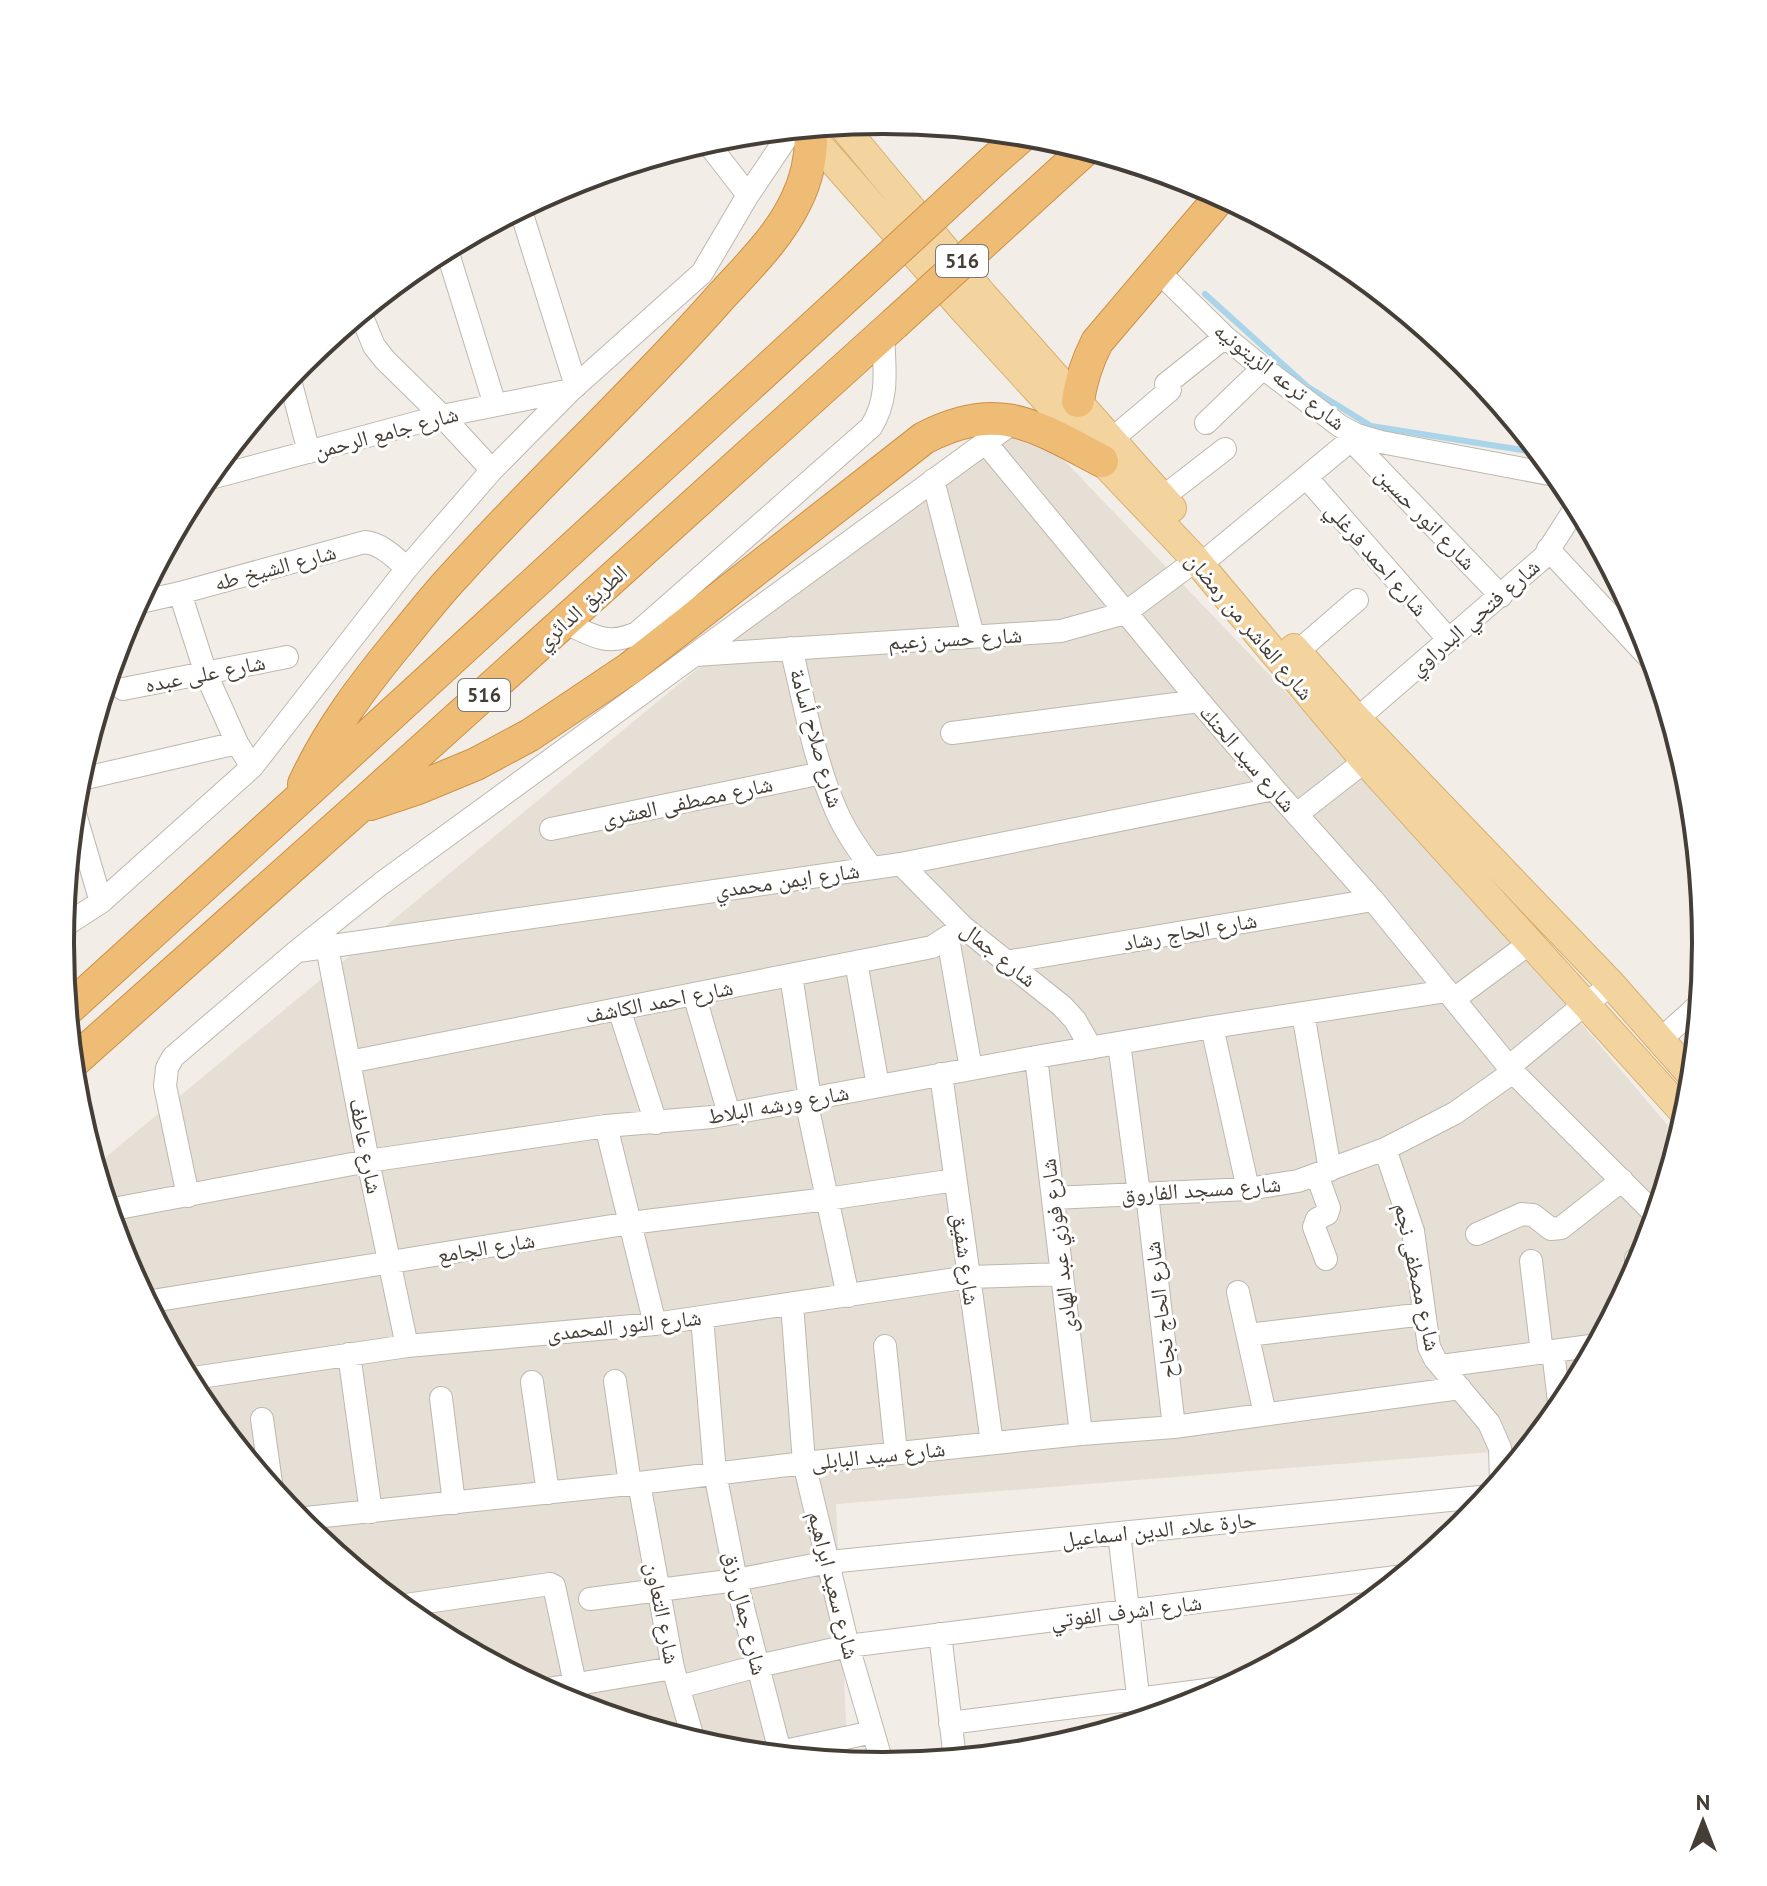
<svg xmlns="http://www.w3.org/2000/svg" width="1767" height="1886" viewBox="0 0 1767 1886" font-family="'PT Sans','Noto Naskh Arabic',sans-serif">
<rect width="100%" height="100%" fill="#f2eee7"/>
<path fill="#e5dfd6" d="M983 433H1038L1415 827 1680 1140 1644 1259 1568 1401 1528 1449 836 1504 848 1763 722 1751 568 1704 426 1627 301 1525 199 1400 123 1258 95 1166Z"/>
<g fill="none" stroke-linecap="round" stroke-linejoin="round">
<path stroke="#a9d4e9" stroke-width="6" d="M1205 294 1308 387 1371 426 1541 453"/>
<g stroke="#bfb7ae" stroke-width="24">
<path id="minor" d="M706 141 748 195
M520 208 576 386
M446 247 495 405
M1158 271 1225 337 1263 368 1340 426 1357 435 1381 442 1560 476
M360 312 374 346 385 360 442 416 492 470
M289 376 309 452
M1206 423 1263 368
M1111 440 1170 390 1166 384 1225 337
M1351 440 1501 596
M985 442 1199 701 1274 789 1373 900 1513 1072 1657 1216
M1306 477 1449 640
M203 480 442 416 571 390
M933 480 973 636
M1163 497 1225 449
M1548 549 1656 665
M1212 555 1357 435
M180 593 206 674 237 743 252 767
M136 603 180 593 365 542C382 544 394 557 407 568
M564 622C592 635 606 647 637 633L871 427C890 397 884 367 883 333
M791 648C804 701 814 760 836 810 845 831 858 850 872 868
M1298 651 1357 600
M695 655 1061 631 1125 613 1196 560
M123 689 287 657
M1357 719 1544 557 1578 504
M952 733 1199 701
M77 780 237 743
M73 807 101 902
M1297 814 1365 761
M551 829 822 773
M901 864 963 927 1062 1006 1075 1020 1091 1048
M61 928 101 902 252 767 407 568 492 470 571 390 702 273 748 195 793 128
M948 938 971 1069
M327 947 368 1161 407 1346
M298 951 901 864 1274 789
M856 962 878 1086
M1006 962 1373 900
M791 975 810 1099
M694 994 729 1114
M1454 999 1530 943
M619 1009 656 1123
M1303 1013 1330 1170
M1212 1027 1248 1189
M1660 1040 1701 1003
M1119 1043 1139 1194
M1036 1057 1081 1434
M349 1062 932 947 963 927
M1509 1067 1586 1003 1612 985
M941 1074 992 1443
M806 1100 848 1296
M606 1126 655 1324
M1385 1149 1413 1231 1429 1347 1435 1359 1489 1423 1500 1448 1501 1482
M1317 1175 1329 1208 1327 1214 1317 1219 1314 1227 1326 1259
M1147 1194 1174 1427
M188 1196 165 1086 167 1068 173 1057 297 951 382 883 1015 421
M1053 1198 1248 1189 1298 1181 1385 1149 1455 1113 1513 1072
M108 1210 368 1161 606 1126 712 1117 1036 1057 1212 1027 1447 991
M1477 1234 1522 1214 1533 1215 1551 1229 1561 1228 1622 1180
M1636 1259 1639 1269
M1531 1261 1542 1353
M1238 1292 1265 1414
M146 1302 630 1223 827 1199 955 1180
M792 1304 804 1463 848 1646 883 1766
M702 1317 715 1473 736 1580 780 1752
M1248 1335 1424 1314
M885 1346 896 1453
M1553 1351 1560 1410
M349 1354 371 1512
M1441 1366 1598 1345
M187 1379 407 1346 655 1324 969 1277 1062 1274
M615 1381 630 1484
M532 1382 548 1493
M441 1398 454 1503
M262 1419 272 1490
M639 1483 673 1668 694 1742
M296 1519 639 1483 804 1463 1081 1434 1174 1427 1460 1388
M1119 1533 1141 1721
M590 1599 736 1580 829 1562 1490 1496
M399 1606 550 1584 554 1586 580 1707
M940 1634 955 1759
M679 1687 758 1666 848 1646 1404 1576
M542 1690 673 1668
M950 1723 1230 1687
M757 1754 780 1752 873 1732"/>
</g>
<g stroke="#d7af70" stroke-width="30">
<path id="major" d="M841 124 983 295 1172 508
M803 127 963 309 1102 461 1196 560 1365 761 1687 1116
M1294 648 1357 719 1612 985 1694 1078"/>
</g>
<g stroke="#cd9046" stroke-width="34">
<path id="highway" d="M992 162 1025 133
M1031 199 1087 148
M1078 401C1081 379 1087 362 1097 342L1222 195
M304 784C329 730 364 684 402 638 420 616 437 594 457 573 541 480 634 395 717 301 745 270 778 239 796 201 806 181 811 160 811 137
M370 804 418 788 476 764 530 735 630 668 924 438C999 399 1035 426 1102 461
M67 1010 297 801 859 285
M72 1063 359 807 894 324"/>
</g>
<path stroke="#bcaf9d" stroke-width="4" stroke-dasharray="4 4" stroke-linecap="butt" d="M1691 826 1696 831"/>
<use href="#minor" stroke="#fff" stroke-width="22"/>
<use href="#major" stroke="#f4d49e" stroke-width="28"/>
<use href="#highway" stroke="#efbc75" stroke-width="32"/>
<g stroke="#cd9046" stroke-width="34" stroke-linecap="butt">
<path id="highway-bridge" d="M859 285 992 162
M894 324 1031 199"/>
</g>
<use href="#highway-bridge" stroke="#efbc75" stroke-width="32"/>
</g>
<g text-anchor="middle" stroke-width="6" stroke-linejoin="round" paint-order="stroke">
<g fill="#fff" stroke="#7c7873" stroke-width="2">
<rect x="936" y="245" width="52" height="32" rx="6"/>
<rect x="458" y="679" width="52" height="32" rx="6"/>
</g>
<g font-size="20" font-weight="bold" fill="#443e37">
<text x="962" y="268">516</text>
<text x="484" y="702">516</text>
</g>
<g font-size="22" fill="#443e37" stroke="#fff">
<text transform="translate(1280 376) rotate(38)" y="8">شارع ترعه الزيتونيه</text>
<text transform="translate(386 432) rotate(-15)" y="8">شارع جامع الرحمن</text>
<text transform="translate(1426 518) rotate(46)" y="8">شارع انور حسين</text>
<text transform="translate(1377 559) rotate(49)" y="8">شارع احمد فرغلي</text>
<text transform="translate(275 567) rotate(-15)" y="8">شارع الشيخ طه</text>
<text transform="translate(581 607) rotate(-42)" y="8">الطريق الدائري</text>
<text transform="translate(1474 617) rotate(-41)" y="8">شارع فتحي البدراوي</text>
<text transform="translate(1250 626) rotate(50)" y="8">شارع العاشر من رمضان</text>
<text transform="translate(955 638) rotate(-3)" y="8">شارع حسن زعيم</text>
<text transform="translate(205 673) rotate(-11)" y="8">شارع على عبده</text>
<text transform="translate(817 738) rotate(74)" y="8">شارع صلاح أسامة</text>
<text transform="translate(1248 758) rotate(49)" y="8">شارع سيد الحنك</text>
<text transform="translate(687 801) rotate(-12)" y="8">شارع مصطفى العشرى</text>
<text transform="translate(787 880) rotate(-8)" y="8">شارع ايمن محمدي</text>
<text transform="translate(1190 931) rotate(-10)" y="8">شارع الحاج رشاد</text>
<text transform="translate(999 954) rotate(39)" y="8">شارع جمال</text>
<text transform="translate(659 1001) rotate(-11)" y="8">شارع احمد الكاشف</text>
<text transform="translate(778 1104) rotate(-10)" y="8">شارع ورشه البلاط</text>
<text transform="translate(366 1146) rotate(79)" y="8">شارع عاطف</text>
<text transform="translate(1201 1189) rotate(-4)" y="8">شارع مسجد الفاروق</text>
<text transform="translate(1058 1246) rotate(-97)" y="8">شارع فوزي عبد الهادى</text>
<text transform="translate(486 1247) rotate(-9)" y="8">شارع الجامع</text>
<text transform="translate(966 1259) rotate(82)" y="8">شارع شفيق</text>
<text transform="translate(1418 1277) rotate(78)" y="8">شارع مصطفى نجم</text>
<text transform="translate(1160 1310) rotate(-97)" y="8">شارع الحاج نجاح</text>
<text transform="translate(624 1325) rotate(-6)" y="8">شارع النور المحمدى</text>
<text transform="translate(878 1455) rotate(-6)" y="8">شارع سيد البابلى</text>
<text transform="translate(1159 1529) rotate(-6)" y="8">حارة علاء الدين اسماعيل</text>
<text transform="translate(834 1585) rotate(76)" y="8">شارع سعيد ابراهيم</text>
<text transform="translate(1126 1611) rotate(-7)" y="8">شارع اشرف الفوتي</text>
<text transform="translate(663 1613) rotate(79)" y="8">شارع التعاون</text>
<text transform="translate(746 1613) rotate(77)" y="8">شارع جمال رزق</text>
</g>
</g>
<path d="M0 0H1767V1886H0ZM74 943a809 809 0 1 1 1618 0a809 809 0 1 1-1618 0Z" fill="#fff" fill-rule="evenodd"/>
<path fill="none" stroke="#443e37" stroke-width="4" d="M74 943a809 809 0 1 1 1618 0a809 809 0 1 1-1618 0Z"/>
<g transform="translate(1703 1822)" stroke="#ffffff" stroke-width="6" paint-order="stroke">
<path d="M0-6L14 30L0 20L-14 30Z" fill="#443e37"/>
<text y="-12" font-size="22" font-weight="bold" text-anchor="middle" fill="#443e37">N</text>
</g>
</svg>
